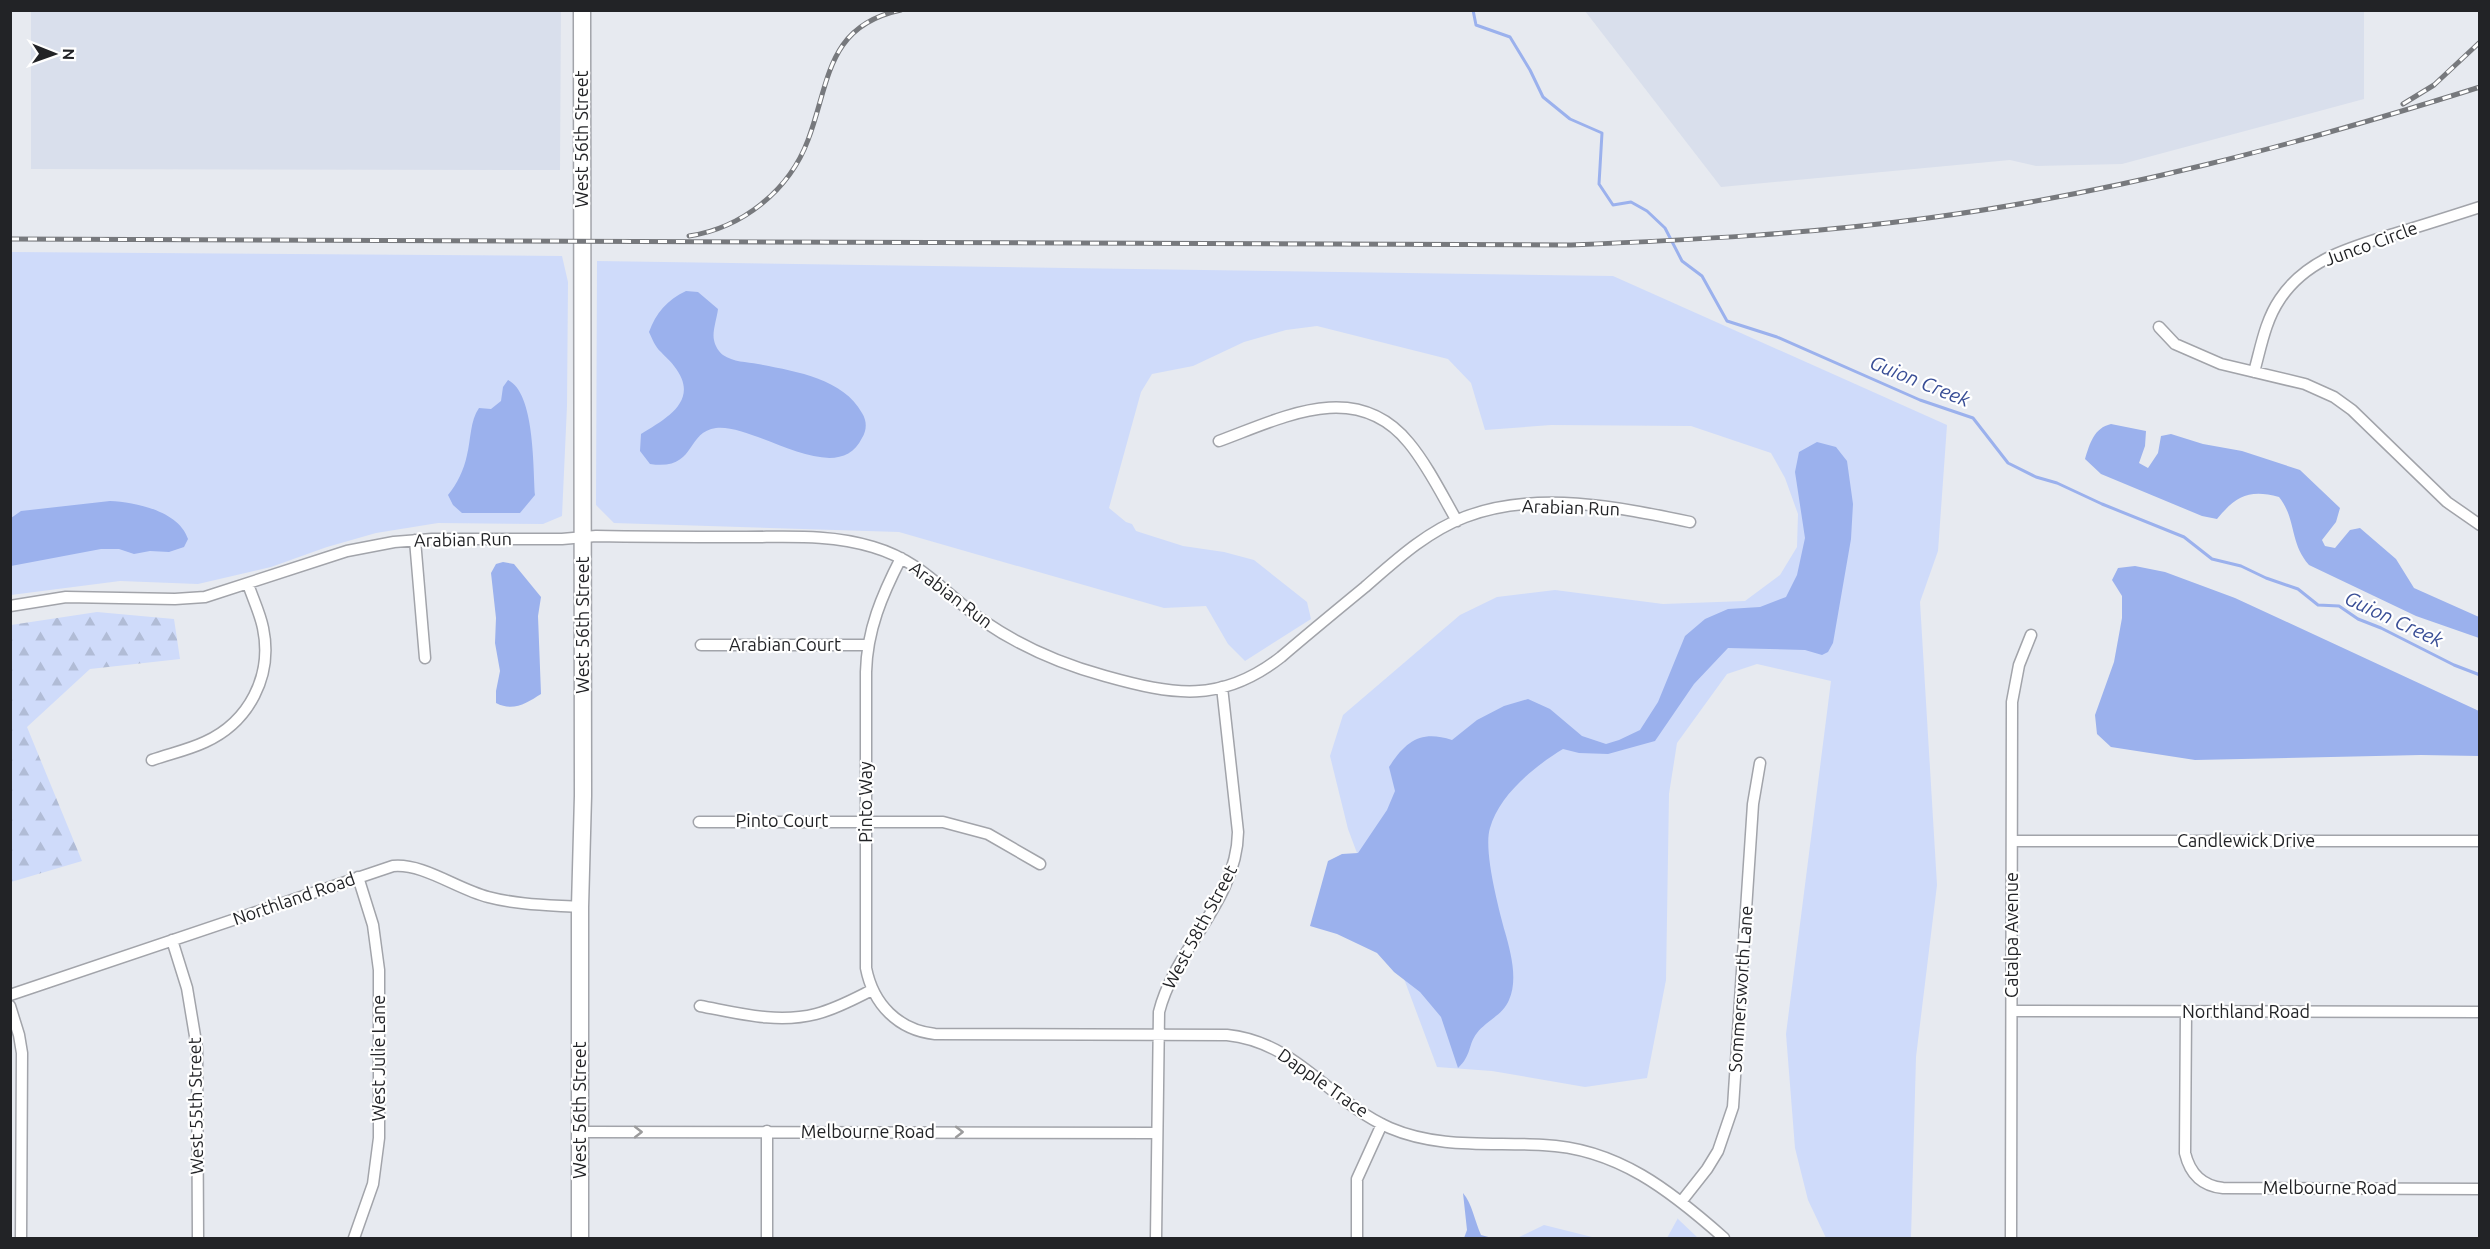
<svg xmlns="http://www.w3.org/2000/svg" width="2490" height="1249" viewBox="0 0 2490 1249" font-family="Ubuntu,sans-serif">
<defs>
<pattern id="forest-firs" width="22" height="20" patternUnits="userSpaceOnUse" patternTransform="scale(1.5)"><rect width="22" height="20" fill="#cfdbfa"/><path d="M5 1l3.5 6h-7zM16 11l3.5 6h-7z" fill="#b1bcd6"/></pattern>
</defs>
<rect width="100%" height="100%" fill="#e7eaf0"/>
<path fill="#d9dfec" d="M31 11H561L560 170 31 169Z
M1585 11H2364V99L2122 164 2036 166 2010 160 1721 187Z"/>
<path fill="#cfdbfa" d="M11 252 562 256 568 282 567 406 562 516 543 524 438 523 376 533 327 547 271 567 198 584 120 581 11 595Z
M597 261 1613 276 1947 425 1938 551 1920 602 1937 885 1916 1057 1911 1238H1826L1808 1200 1795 1148 1786 1034 1831 681 1757 664 1727 674 1677 743 1669 794 1666 980 1647 1078 1585 1087 1492 1071 1437 1067 1348 829 1330 756 1343 715 1460 615 1497 597 1555 590 1663 604 1745 601 1780 575 1797 547 1798 514 1785 478 1771 453 1691 426 1551 425 1485 430 1471 383 1448 359 1317 326 1286 330 1244 342 1193 366 1152 374 1141 392 1109 508 1126 522 1132 524 1136 531 1183 546 1224 552 1254 560 1307 602 1311 619 1245 661 1228 644 1206 606 1164 608 899 532 614 523 596 505Z
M1678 1218V1219L1698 1238H1667Z
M1544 1225 1596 1238H1517Z"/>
<path fill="url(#forest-firs)" d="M97 612 174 619 180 659 90 669 27 727 82 861 11 882V625Z"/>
<path fill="#9bb1ed" d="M686 291 698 292 718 309C717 318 712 332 714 340 715 346 719 352 723 355 733 362 747 362 758 364 793 371 843 378 862 413 867 421 867 430 862 438 837 490 755 423 716 428 685 432 697 471 650 464L640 451 641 434C667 418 701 400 674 366 671 361 665 357 661 352 655 347 652 338 649 332 656 313 667 300 686 291Z
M508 380C535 393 533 468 535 495L520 513H462L453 505 448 495C457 484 464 470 467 455 471 439 470 421 479 408L491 409 501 401 503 387Z
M2111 424 2146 431 2145 446 2139 463 2148 468 2158 453 2161 436 2171 434 2203 444 2242 451 2300 470 2340 508 2336 522 2322 540 2325 546 2335 548 2350 530 2360 528 2396 559 2414 588 2479 617V638L2416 616 2309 565C2289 542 2297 520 2279 497 2249 489 2236 496 2217 519L2202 516 2101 474 2085 459C2090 443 2094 428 2111 424Z
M1817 442 1836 447 1847 461 1853 504 1851 539 1833 643 1828 652 1822 655 1805 650 1728 648 1694 684 1655 741 1608 754 1579 753 1563 749C1535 766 1499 795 1490 828 1483 850 1499 910 1505 932 1511 953 1518 980 1509 1000 1503 1015 1486 1021 1477 1033 1468 1044 1472 1055 1458 1068L1441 1017 1420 992 1394 972 1377 953 1337 934 1310 926 1328 861 1342 854 1358 853 1387 810 1395 791 1389 767C1406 741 1421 730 1452 740L1477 720 1504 706 1528 699 1550 709 1582 736 1606 744 1619 740 1640 730 1658 702 1685 636 1705 619 1728 609 1760 607 1786 597 1797 575 1805 538 1795 472 1799 452Z
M110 501C135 502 179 511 188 539L184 547 169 552 150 551 134 554 119 549H101L11 566V518L21 511Z
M503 562 514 564 541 597 538 616 541 694C527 703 513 712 496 703V691L500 671 495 643 496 618 491 573 496 564Z
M2135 566 2165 572 2235 598 2479 711V756L2421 755 2195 760 2111 747 2097 734 2095 715 2114 662 2122 618V596L2112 580 2118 568Z
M1463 1193C1472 1203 1475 1222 1481 1235L1492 1238H1464L1467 1230Z"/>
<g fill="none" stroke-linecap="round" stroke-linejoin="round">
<path stroke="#9bb1ed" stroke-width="3" d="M1473 10 1476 25 1510 37 1530 70 1543 97 1570 119 1602 133 1599 184 1613 205 1631 202 1647 211 1665 228 1682 261 1702 276 1727 321 1777 337 1920 400 1973 418 2008 463 2036 477 2057 483 2102 504 2184 537 2212 559 2241 566 2266 578 2298 589 2318 605 2339 606 2358 619 2381 628 2454 665 2480 675"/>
<g stroke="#a2a4aa" stroke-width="13">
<path id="street" d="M2159 327 2175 344 2221 364 2305 384 2334 397 2352 410 2447 502 2480 525
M2254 372C2261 347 2265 321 2280 299 2307 258 2353 247 2397 233 2424 225 2452 216 2480 207
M1219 441C1282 418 1356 378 1409 443 1428 466 1442 495 1457 521
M415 540 425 658
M901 558C882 595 867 630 866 672V968C873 1004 898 1030 935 1034L1227 1035C1297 1042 1330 1102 1390 1128 1439 1149 1491 1142 1543 1145 1617 1148 1671 1191 1724 1238
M10 606 66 597 175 599 205 597 347 551 394 542 432 539H562L596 536C646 537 696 537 746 537 789 537 831 534 873 547 924 562 945 595 985 622 1023 648 1061 664 1105 676 1173 695 1221 704 1281 657 1309 633 1337 610 1365 587 1396 560 1426 532 1465 517 1536 490 1618 507 1690 522
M701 645H868
M152 760C169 754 188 750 205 742 249 722 273 676 263 628 260 613 253 599 248 584
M699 822H943L988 834 1040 864
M2012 841H2480
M172 940 187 988 197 1048 198 1238
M10 995 393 866C423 863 457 889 488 897 518 905 550 905 580 907
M10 1006 19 1035 22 1053 21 1238
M700 1006C738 1013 777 1024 816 1014 836 1009 854 999 872 990
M2012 1011 2480 1012
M2186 1012 2185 1153C2190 1174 2202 1186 2223 1188L2480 1189
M580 1132 1156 1133
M1681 1202 1707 1169 1718 1151 1733 1107 1753 804 1760 763
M354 1238 373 1184 379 1138V970L373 925 358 877
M767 1238V1131
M1156 1238 1159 1012C1175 948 1237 901 1238 832L1222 687
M1357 1238V1179L1382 1124
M2011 1238 2012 702 2019 665 2031 635"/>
</g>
<g stroke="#a2a4aa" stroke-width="19">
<path id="primary" d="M580 1238V907L583 796 582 10"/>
</g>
<use href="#street" stroke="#fff" stroke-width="10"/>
<use href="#primary" stroke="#fff" stroke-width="16"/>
<g stroke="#77797d" stroke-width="5">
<path id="rail" d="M2403 104 2434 85 2480 42
M689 236C742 228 789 191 808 140 830 82 826 26 901 10
M10 239 1571 245C1690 240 1809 234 1928 218 2116 193 2299 144 2480 87"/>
</g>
<use href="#rail" stroke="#fff" stroke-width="3" stroke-dasharray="9" stroke-linecap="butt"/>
</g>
<defs><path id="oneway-chevron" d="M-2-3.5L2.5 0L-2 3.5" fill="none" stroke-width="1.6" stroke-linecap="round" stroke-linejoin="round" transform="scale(1.5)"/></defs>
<g stroke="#9c9c9d">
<use href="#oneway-chevron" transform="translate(638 1132)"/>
<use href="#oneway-chevron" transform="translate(959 1132)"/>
</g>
<g text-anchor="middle" stroke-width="4.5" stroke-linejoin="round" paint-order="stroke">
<g font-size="18" fill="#222326" stroke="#fff">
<text transform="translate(582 139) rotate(-90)" y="6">West 56th Street</text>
<text transform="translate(2371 244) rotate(-20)" y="6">Junco Circle</text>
<text transform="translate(1571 508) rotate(2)" y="6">Arabian Run</text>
<text transform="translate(463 540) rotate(-1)" y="6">Arabian Run</text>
<text transform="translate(951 595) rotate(37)" y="6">Arabian Run</text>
<text transform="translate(583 625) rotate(-90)" y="6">West 56th Street</text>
<text x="785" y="651">Arabian Court</text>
<text transform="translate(866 802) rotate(-90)" y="6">Pinto Way</text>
<text x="782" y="827">Pinto Court</text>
<text x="2246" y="847">Candlewick Drive</text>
<text transform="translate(294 899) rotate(-19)" y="6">Northland Road</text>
<text transform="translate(1200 927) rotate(-62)" y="6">West 58th Street</text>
<text transform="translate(2012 935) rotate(-90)" y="6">Catalpa Avenue</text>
<text transform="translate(1741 989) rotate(-86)" y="6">Sommersworth Lane</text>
<text x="2246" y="1018">Northland Road</text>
<text transform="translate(379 1058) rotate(-90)" y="6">West Julie Lane</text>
<text transform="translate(1323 1083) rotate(35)" y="6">Dapple Trace</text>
<text transform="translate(196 1106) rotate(-91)" y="6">West 55th Street</text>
<text transform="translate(580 1110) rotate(-90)" y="6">West 56th Street</text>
<text x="868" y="1138">Melbourne Road</text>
<text x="2330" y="1194">Melbourne Road</text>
</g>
<g font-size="20" font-style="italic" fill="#394e96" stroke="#fff">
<text transform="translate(1920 381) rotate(22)" y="7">Guion Creek</text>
<text transform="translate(2394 619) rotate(25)" y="7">Guion Creek</text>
</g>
</g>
<rect width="2490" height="1249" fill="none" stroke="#222326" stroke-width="24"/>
<g transform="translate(54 54) rotate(91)" stroke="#ffffff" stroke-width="4.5" paint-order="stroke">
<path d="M0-4.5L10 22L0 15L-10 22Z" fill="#222326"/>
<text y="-9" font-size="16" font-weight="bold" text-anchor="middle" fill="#222326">N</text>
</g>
</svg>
